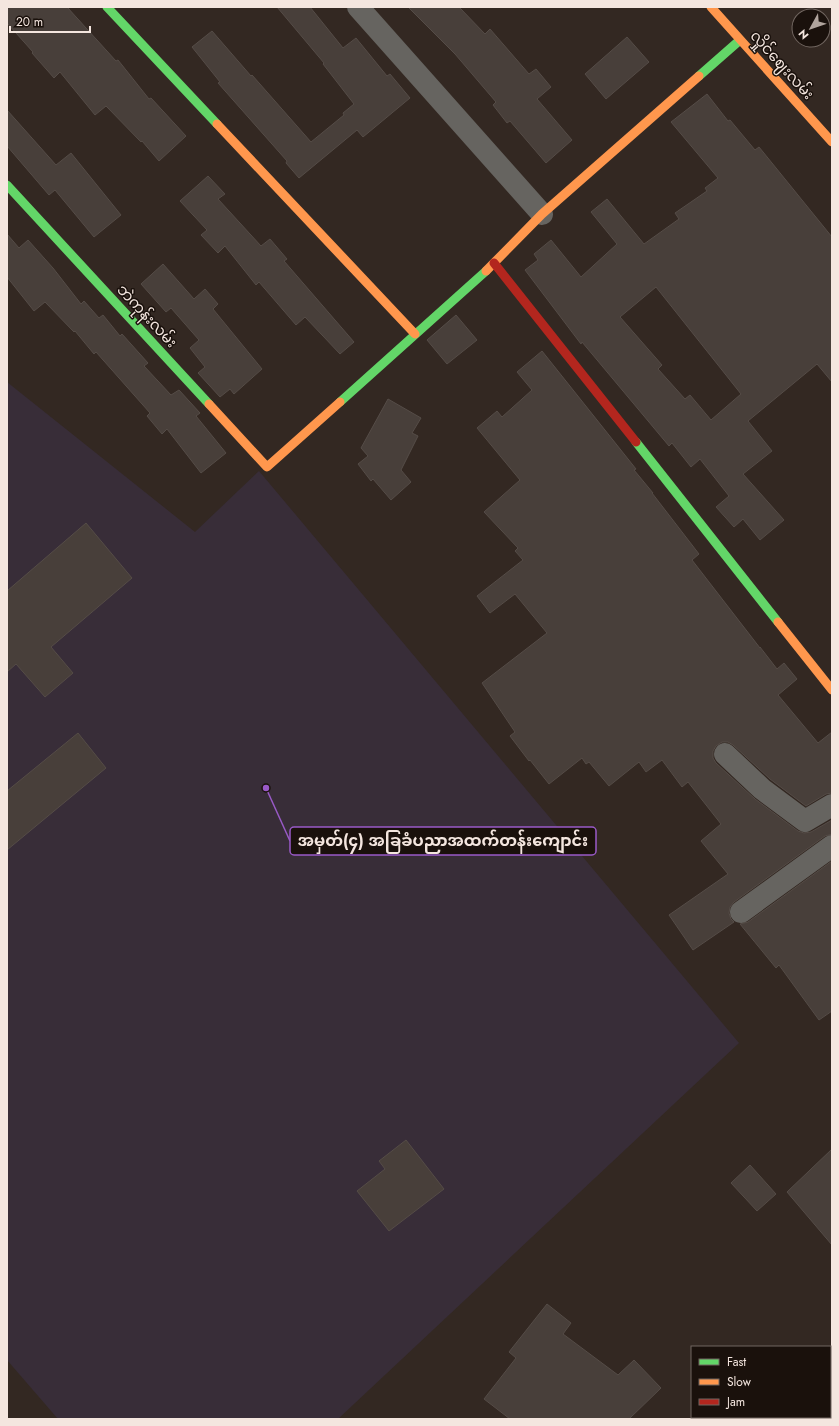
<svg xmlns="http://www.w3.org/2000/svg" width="839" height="1426" viewBox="0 0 839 1426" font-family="Jost,'Noto Sans Myanmar',sans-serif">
<rect width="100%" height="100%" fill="#332822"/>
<path fill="#382d38" d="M7 382 195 532 259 471 739 1043 338 1419H58L7 1360Z"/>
<path fill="#483f3a" stroke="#554c47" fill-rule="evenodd" d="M7 7H67L116 61 118 60 149 99 151 98 186 136 159 161 142 141 141 142 106 106 95 115 60 72 54 78 32 53 33 52 7 23Z
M277 7H310L343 48 356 38 387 76 390 74 410 98 363 137 357 130 299 178 286 163 287 161 218 83 220 82 192 47 212 31 251 76 252 75 311 142 344 115 343 113 354 104 323 64 324 63Z
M408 7H459L485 34 490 29 529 74 536 69 551 87 537 99 572 140 546 163 510 121 507 123 493 105 496 102 455 54Z
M627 37 649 62 606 99 585 74Z
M707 94 728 121 730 120 755 150 759 147 832 237V382L817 364 748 421 772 451 743 474 784 520 760 540 743 519 734 527 716 507 729 496 700 459 691 467 672 443 669 446 582 342 581 344 525 270 538 260 534 254 551 240 581 277 617 244 591 212 607 199 644 244 679 219 675 213 707 191 705 188 718 178 671 122ZM656 287 741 394 711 420 690 395 685 399 658 369 662 365 620 317Z
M7 110 56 165 71 153 121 215 94 237 55 190 49 195 7 146Z
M208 176 225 194 218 199 261 246 270 239 287 259 284 261 354 342 340 354 305 317 296 325 259 282 256 285 225 246 218 253 201 235 207 230 180 201Z
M7 234 19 248 28 240 53 268 81 304 84 301 99 318 103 315 120 336 122 334 148 363 144 366 171 395 179 390 200 413 196 416 226 453 201 473 167 429 162 434 147 416 150 413 96 352 94 354 75 331 74 332 45 302 34 311 7 277Z
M163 264 194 299 205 289 218 304 213 309 262 369 234 394 230 389 220 397 198 373 205 367 190 348 199 340 171 308 166 312 141 284Z
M456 315 477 340 447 364 427 340Z
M542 351 636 469 634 470 653 493H652L699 554 692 560 760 648V647L777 669 784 663 797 679 778 695 818 743 832 732V793L826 794 806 806 770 779 733 745 728 742H722L716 746 713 751V758L716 763 755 799 798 831 804 833 811 832 832 820V834L825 836 734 902 730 907 729 913 731 919 734 922 693 950 669 915 728 874 701 841 721 824 688 782 682 787 662 760 646 772 639 762 609 786 589 762 586 764 582 758 549 784 530 760 529 761 510 736 515 732 482 683 547 633 515 594 490 613 477 596 523 560 515 551 518 548 484 512 520 480 477 428 497 411 502 417 532 390 517 372Z
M388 399 421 418 412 433 418 436 401 470 411 482 391 500 373 479 371 481 358 464 368 456 361 448Z
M86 523 132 578 51 647 73 673 45 697 16 664 7 672V591Z
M78 733 106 768 7 850V791Z
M832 861V1011L819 1020 779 965 776 968 740 924 748 922Z
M406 1140 444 1189 389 1231 357 1191 385 1169 379 1161Z
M832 1149V1245L787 1192Z
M750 1165 776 1194 757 1211 731 1183Z
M547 1304 571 1323 563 1334 618 1375 634 1360 661 1388 629 1419H510L484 1399 516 1358 509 1352Z"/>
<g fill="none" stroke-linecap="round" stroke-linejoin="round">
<path stroke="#666460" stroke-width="22" d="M358 7 542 214
M725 754 762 789 805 821 832 805
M741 912 832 846
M830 1374 832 1372
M788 1419 790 1417"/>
<path stroke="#63d668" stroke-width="9" d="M107 7 217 124
M699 76 740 40
M7 185 209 404
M340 402 486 271
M636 442 778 622"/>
<path stroke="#ff974d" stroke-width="9" d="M711 7 832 142
M217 124 415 334
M486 271 542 214 699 76
M209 404 267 467 340 402
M778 622 832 690"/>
<path stroke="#b3261e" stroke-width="9" d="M494 263 636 442"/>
</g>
<g text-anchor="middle" stroke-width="3" stroke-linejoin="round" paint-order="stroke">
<g font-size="15" fill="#f4e6df" stroke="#1a110c">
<text transform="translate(782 65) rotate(48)" y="5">လှိုင်ဈေးလမ်း</text>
<text transform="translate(147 316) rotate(47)" y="5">ဘဲကုန်းလမ်း</text>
</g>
</g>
<path fill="none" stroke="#995ac7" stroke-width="1.5" d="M266 788L290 841"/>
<circle fill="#995ac7" stroke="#1a110c" stroke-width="1.5" cx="266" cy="788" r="4"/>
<rect fill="#1a110c" stroke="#995ac7" stroke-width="1.5" x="290" y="827" width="306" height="28" rx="4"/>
<g font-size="16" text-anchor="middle" font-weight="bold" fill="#f4e6df">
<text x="443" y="846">အမှတ်(၄) အခြခံပညာအထက်တန်းကျောင်း</text>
</g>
<rect width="839" height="1426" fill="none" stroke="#f4e6df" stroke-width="16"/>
<rect x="691" y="1346" width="140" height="72" fill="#1a110c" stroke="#716660"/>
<rect x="699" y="1359" width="20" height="6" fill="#63d668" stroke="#716660"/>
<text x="727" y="1366" font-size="12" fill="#f4e6df">Fast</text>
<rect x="699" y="1379" width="20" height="6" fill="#ff974d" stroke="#716660"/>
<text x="727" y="1386" font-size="12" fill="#f4e6df">Slow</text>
<rect x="699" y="1399" width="20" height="6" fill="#b3261e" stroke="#716660"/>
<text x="727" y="1406" font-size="12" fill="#f4e6df">Jam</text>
<g transform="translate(811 28) rotate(230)"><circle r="19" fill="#1a110c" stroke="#716660"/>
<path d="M0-3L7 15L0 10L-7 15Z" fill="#b0a49d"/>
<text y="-6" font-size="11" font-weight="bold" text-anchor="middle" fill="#f4e6df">N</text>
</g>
<path d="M10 26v6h80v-6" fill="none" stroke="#f4e6df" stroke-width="2"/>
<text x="16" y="26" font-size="12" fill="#f4e6df" stroke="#1a110c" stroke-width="3" paint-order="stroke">20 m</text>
</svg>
